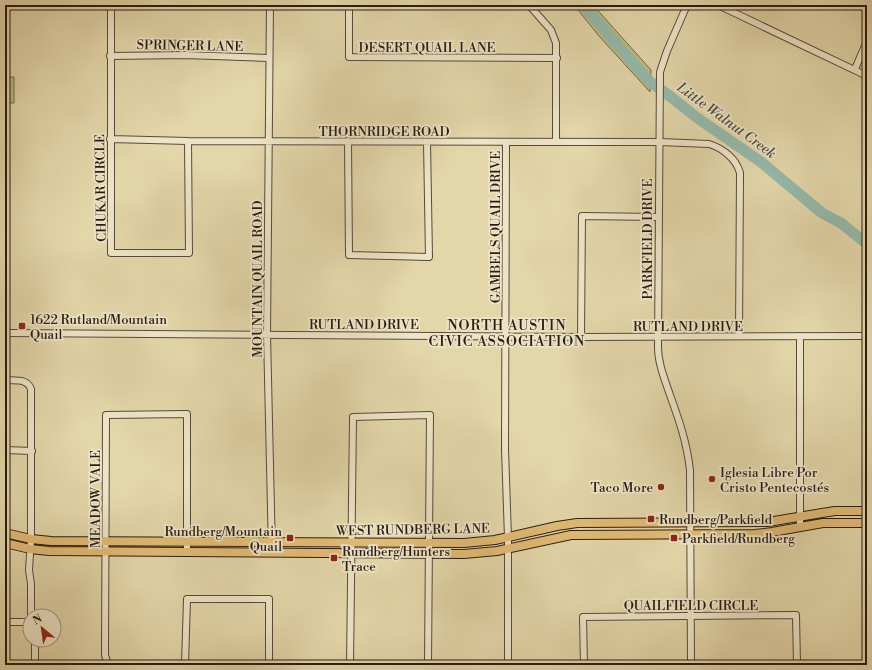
<svg xmlns="http://www.w3.org/2000/svg" width="872" height="670" viewBox="0 0 872 670" font-family="'Libre Bodoni',serif">
<rect width="100%" height="100%" fill="#e3d6a9"/>
<filter id="stains"><feTurbulence type="fractalNoise" baseFrequency=".005" numOctaves="4"/><feColorMatrix values="0 0 0 0 .2 0 0 0 0 .09 0 0 0 0 .02 0 0 0 .5 -.17"/></filter>
<radialGradient id="worn" r=".72"><stop offset=".6" stop-color="#630" stop-opacity="0"/><stop offset="1" stop-color="#630" stop-opacity=".3"/></radialGradient>
<path fill="#babc84" stroke="#726c4c" d="M574 5H593L651 70 650 92 599 36Z
M5 77H14V103H5Z"/>
<g fill="none" stroke-linecap="round" stroke-linejoin="round">
<path stroke="#95b9aa" stroke-width="11" d="M583 5 649 81 671 97 696 117 761 162 822 213 841 223 867 244"/>
<g stroke="#584a38" stroke-width="8">
<path id="minor" d="M111 5V253H189L188 141
M270 5 267 334 272 553
M349 5V57L557 58
M529 5 551 30 556 43V142
M687 5 667 51 660 72 658 347C658 364 665 380 670 395 679 420 687 443 690 470L691 665
M718 5 867 76
M110 56 185 55 269 58
M855 69 867 41
M110 139 188 141 659 142 709 144C722 148 736 158 740 173L739 336
M348 141 349 255 429 257 427 142
M506 143 505 449 508 538V665
M5 333 581 337 867 336
M581 337 582 216 658 217
M5 380C15 381 27 378 31 389V539L29 570 31 584V616
M5 450 32 451
M800 527V336
M5 622H30
M35 640V664
M108 665 105 655 106 415 187 414V552
M185 665 187 599H269V665
M350 665 353 417 430 415 428 665
M584 665 583 617 796 615 797 665"/>
</g>
<g stroke="#2a1c13" stroke-width="10">
<path id="major" d="M5 533 31 539 51 541 464 543 495 540 557 526 577 523 768 522 822 513 835 511H867
M5 543 30 549 49 551 464 554 497 551 571 535 755 534 772 532 823 523H867"/>
</g>
<use href="#minor" stroke="#ede4c7" stroke-width="6"/>
<use href="#major" stroke="#e2bb74" stroke-width="8"/>
</g>
<g fill="#8f2418" stroke="#ede4c7" stroke-width="1.5">
<rect x="18" y="322" width="8" height="8" rx="2"/>
<circle cx="712" cy="479" r="4"/>
<circle cx="661" cy="487" r="4"/>
<rect x="647" y="515" width="8" height="8" rx="2"/>
<rect x="286" y="534" width="8" height="8" rx="2"/>
<rect x="670" y="534" width="8" height="8" rx="2"/>
<rect x="330" y="554" width="8" height="8" rx="2"/>
</g>
<g text-anchor="middle" stroke-width="3.5" stroke-linejoin="round" paint-order="stroke">
<g font-size="13" fill="#2a1c13" stroke="#ede4c7">
<text transform="translate(190 45) rotate(1)" y="5">SPRINGER LANE</text>
<text x="427" y="52">DESERT QUAIL LANE</text>
<text x="384" y="136">THORNRIDGE ROAD</text>
<text transform="translate(100 188) rotate(-91)" y="5">CHUKAR CIRCLE</text>
<text transform="translate(495 227) rotate(-90)" y="5">GAMBELS QUAIL DRIVE</text>
<text transform="translate(647 239) rotate(-90)" y="5">PARKFIELD DRIVE</text>
<text transform="translate(257 279) rotate(-90)" y="5">MOUNTAIN QUAIL ROAD</text>
<text x="364" y="329">RUTLAND DRIVE</text>
<text x="688" y="331">RUTLAND DRIVE</text>
<text transform="translate(95 499) rotate(-90)" y="5">MEADOW VALE</text>
<text transform="translate(413 529) rotate(-1)" y="5">WEST RUNDBERG LANE</text>
<text x="691" y="610">QUAILFIELD CIRCLE</text>
</g>
<g font-size="13" fill="#2a1c13" stroke="#ede4c7" text-anchor="start">
<text x="30" y="324">1622 Rutland/Mountain<tspan x="30" dy="15">Quail</tspan></text>
<text x="720" y="477">Iglesia Libre Por<tspan x="720" dy="15">Cristo Pentecostés</tspan></text>
<text x="653" y="492" text-anchor="end">Taco More</text>
<text x="659" y="524">Rundberg/Parkfield</text>
<text x="282" y="536" text-anchor="end">Rundberg/Mountain<tspan x="282" dy="15">Quail</tspan></text>
<text x="682" y="543">Parkfield/Rundberg</text>
<text x="342" y="556">Rundberg/Hunters<tspan x="342" dy="15">Trace</tspan></text>
</g>
<g font-size="14" font-style="italic" fill="#4a4b40" stroke="#ede4c7">
<text transform="translate(727 120) rotate(36)" y="5">Little Walnut Creek</text>
</g>
<g font-size="14" letter-spacing="1" fill="#2a1c13" stroke="#ede4c7">
<text x="507" y="330">NORTH AUSTIN<tspan x="507" dy="16">CIVIC ASSOCIATION</tspan></text>
</g>
</g>
<rect width="872" height="670" fill="none" stroke="#e3d6a9" stroke-width="20"/>
<rect x="6" y="6" width="860" height="658" fill="none" stroke="#2a1c13" stroke-width="2"/>
<rect x="10" y="10" width="852" height="650" fill="none" stroke="#2a1c13"/>
<g transform="translate(42 628) rotate(331)"><circle r="19" fill="#ede4c7" stroke="#9f947f"/>
<path d="M0-3L7 15L0 10L-7 15Z" fill="#8f2418"/>
<text y="-6" font-size="11" font-weight="bold" text-anchor="middle" fill="#2a1c13">N</text>
</g>
<rect width="100%" height="100%" filter="url(#stains)"/>
<rect width="100%" height="100%" fill="url(#worn)"/>
</svg>
